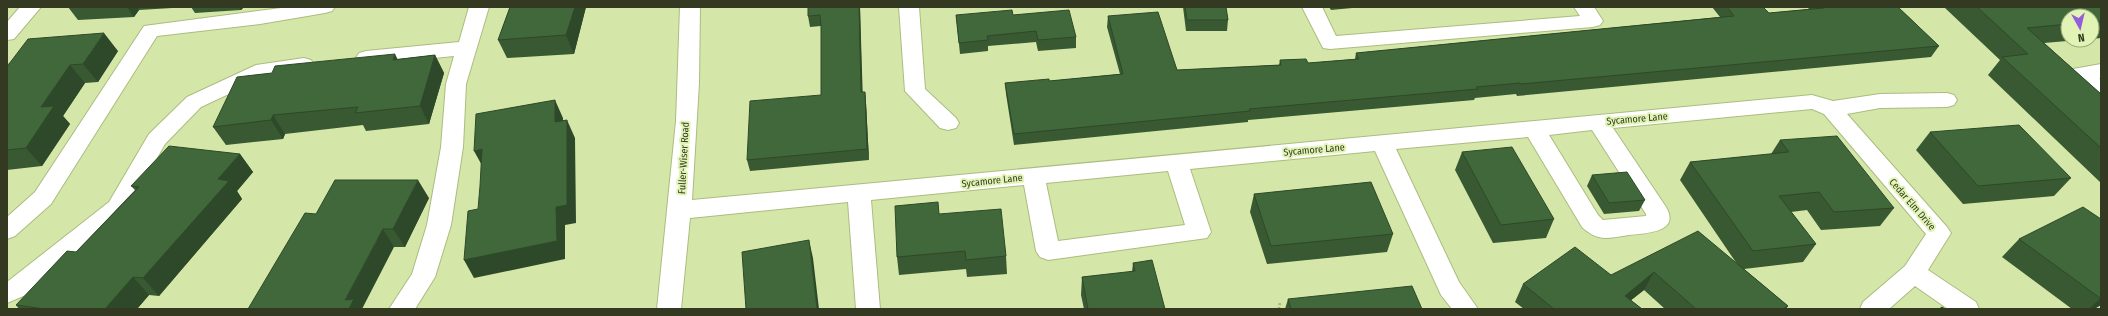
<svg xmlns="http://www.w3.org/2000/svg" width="2108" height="316" viewBox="0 0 2108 316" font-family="'Fira Sans Condensed',sans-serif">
<rect width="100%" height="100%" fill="#d5e7a8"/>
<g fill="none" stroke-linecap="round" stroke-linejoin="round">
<g stroke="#abbc7f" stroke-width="2">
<path id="minor" d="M20 7H41L14 39 7 40V22Z
M289 7H335L332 11 325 13 260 24 157 36 51 204 15 236 7 239V217L35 192 144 26Z
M469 7H489L466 84 463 147 451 225 435 277 415 309H389L412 274 427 225 441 147 446 84 454 56 366 65 359 63 356 58 359 53 366 51 459 42Z
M680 7H700L699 83 692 200 1812 95 1833 101 1880 94 1947 93 1954 95 1957 100 1954 105 1947 107 1880 108 1847 114 1947 227 1951 233 1928 270 1976 302 1979 309H1948L1915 286 1889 309H1860L1863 302 1905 266 1926 234 1824 114 1812 109 1613 128 1666 207C1681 233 1645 233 1629 235 1621 236 1612 238 1604 238 1595 237 1588 233 1582 227L1528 137 1396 149 1459 282 1478 309H1452L1441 295 1375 151 1190 169 1211 232 1207 238 1048 260 1040 257 1036 251 1024 185 871 200 880 309H856L848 202 690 218 681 309H657L676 121ZM1592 130 1646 214V216L1603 220 1598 215 1549 135ZM1168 171 1185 225 1058 241 1046 183Z
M899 7H919L925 89 956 118 959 123 956 128 948 130 940 128 905 91Z
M1302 7H1322L1336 36 1580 16 1574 7H1594L1603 21 1600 25 1593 27 1330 49 1323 48Z
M304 58 311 60 314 65 311 70 267 76 201 107 165 144 125 214 28 294 7 303V282L109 202 149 134 187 97 256 65Z
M2101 64V78H2099L2101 80V98C2090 95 2076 84 2070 74L2073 69Z"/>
</g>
<path stroke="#a3b17e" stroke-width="2.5" stroke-dasharray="2 2" stroke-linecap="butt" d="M1279 309 1280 302"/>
<use href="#minor" fill="#fff" fill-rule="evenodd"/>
</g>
<path fill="#385932" d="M68 7H189L139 10 134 17 78 20Z
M191 7H244L241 10 195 13Z
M510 7H586L574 54 507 58 498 40Z
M860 7 862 92H865L866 103 869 160 750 171 747 160 821 95V26L810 27 808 16Z
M1183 7H1226L1228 20 1227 31H1186Z
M1329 7H1363L1331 10Z
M1712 7H1763L1769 13 1809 9 1807 7H1898L1939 46 1931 57 1517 96 1516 94 1475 98 1474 100 1248 120V122L1014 145 1006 94 1005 83 1049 81 1120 74 1107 27 1108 16 1177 70 1279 65 1280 60 1308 63 1355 59 1356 53 1720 17Z
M1946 7H2101V38L2092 39V16H2068V40H2079L2044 43 2101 94V183L1988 75 2000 60 1945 8Z
M956 15H1013L1076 37V48L1038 51 1036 42 988 46V51L960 54Z
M118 51 98 82 85 83 63 116 70 124 42 166 7 170V65Z
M435 55 444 73 429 124 366 131 363 125 285 134 283 139 226 145 213 127 398 59Z
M1930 132 2071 178 2054 196 1963 204 1916 150Z
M1780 140 1894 208 1880 226 1821 230 1807 210 1791 212 1816 244 1803 262 1744 269 1788 306 1786 309H1665L1644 290 1631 300 1642 309H1524L1515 302 1523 284 1611 275 1737 264 1680 180 1690 162 1771 154Z
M1462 152 1554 219 1546 238 1493 243 1455 170Z
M240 154 253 172 237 191 242 199 159 296 149 295 137 309H19L16 305 76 252 135 190 131 186Z
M1592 175 1645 200 1639 211 1604 214 1587 186Z
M1254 194 1393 234 1387 252 1267 264 1250 212Z
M429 198 405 247H394L316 214Z
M939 214 1006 256 1007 274 967 277 966 269 899 275 897 257Z
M2101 219V305L2094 309H2072L2002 257 2019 239Z
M1133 263 1165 309H1084L1081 295 1082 277 1132 272Z
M1288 299 1422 309H1285Z"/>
<path fill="#2e4929" d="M127 7H137L139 10 134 17Z
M239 7H244L241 10Z
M575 7H586L574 54 566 35Z
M859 7H860L863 103 861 92Z
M104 33 118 51 98 82 83 64Z
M395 54 404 72 393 60Z
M435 55 444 73 429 124 420 106Z
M70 65 85 83 63 116 70 124 42 166 26 148 41 107Z
M865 92 866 103 869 160 867 149Z
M555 100 563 118V141L555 122Z
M273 115 285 134 283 139 271 120Z
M567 120 575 138 576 223 565 225V259L474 278 464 260 556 207Z
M482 149 484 169 474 151Z
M240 154 253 172 237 191 242 199 159 296 143 278 218 179Z
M418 180 429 198 405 247 393 229Z
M383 229 394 247 362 309H349L345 300Z
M809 240 813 258 819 309H817Z
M1654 272 1644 290 1620 309 1625 296Z
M133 277 149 295 137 309H105Z
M2101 298V305L2094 309H2089Z"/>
<path fill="#41683a" stroke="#2e4929" d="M510 7H575L566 35 498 40Z
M808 7H859L861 92H865L867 149 747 160 750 101 821 95V26L820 15 808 16Z
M1185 7H1226L1228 20H1187Z
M1727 7H1763L1769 13 1824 8V7H1898L1939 46 1521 84 1520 83 1476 87 1478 89 1249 109 1250 111 1014 134 1005 83 1049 79V81L1123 74 1108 16 1158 12 1177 70 1281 65 1280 60 1306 59 1308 63 1359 59 1356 53 1734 16Z
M1977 7H2101V21L2092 22V16H2068V24L2027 28 2101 94V148L2002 57 2028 54Z
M1012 10 1013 15 1069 10 1076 37 1038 40 1036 31 987 36 988 40 959 43 956 15Z
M104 33 83 64 70 65 41 107 54 106 26 148 7 150V65L9 64 28 39Z
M395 54 393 60 435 55 420 106 355 113 358 107 273 115 271 120 213 127 237 77 272 73 275 66Z
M555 100V122L567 120V205L556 207 557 241 464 260 468 211 478 209 480 186 482 149 474 151 476 114Z
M2019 125 2071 178 1978 186 1930 132Z
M1837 136 1894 208 1834 212 1819 192 1779 196 1816 244 1753 251 1690 162 1789 152 1780 140Z
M169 146 240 154 218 179 229 181 143 278 133 277 105 309H45L16 305 67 251 76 252 139 187 131 186Z
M1512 147 1554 219 1501 225 1462 152Z
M1627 172 1645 200 1609 203 1592 175Z
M335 180H418L393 229H383L345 300 354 299 349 309H248L305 213 316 214Z
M1371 182 1393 234 1271 246 1254 194Z
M938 202 939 214 1001 209 1006 256 966 260 965 251 897 257 895 206Z
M2083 207 2101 219V298H2100L2019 239Z
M1698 231 1788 306 1783 309H1696L1654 272 1625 296 1642 309H1554L1523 284 1575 247 1611 275Z
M809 240 817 309H746L742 252Z
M1152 260 1165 309H1088L1082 277 1135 271 1133 263Z
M1412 286 1422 309H1291L1288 299Z
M1942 307 1945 309H1939Z"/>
<g text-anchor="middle" stroke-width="4" stroke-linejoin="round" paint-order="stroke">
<g font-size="10" fill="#333a21" stroke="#e2f4b5">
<text transform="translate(1637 118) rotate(-5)" y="4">Sycamore Lane</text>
<text transform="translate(1314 149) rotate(-5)" y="4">Sycamore Lane</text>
<text transform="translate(683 158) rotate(-87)" y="4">Fuller-Wiser Road</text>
<text transform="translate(992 180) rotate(-6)" y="4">Sycamore Lane</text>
<text transform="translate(1913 204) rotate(49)" y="4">Cedar Elm Drive</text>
</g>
</g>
<rect width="2108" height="316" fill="none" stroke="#333a21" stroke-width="16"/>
<g transform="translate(2080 28) rotate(172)"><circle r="19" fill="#e2f4b5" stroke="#9caa7a"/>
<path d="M0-3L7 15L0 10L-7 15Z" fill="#935fd8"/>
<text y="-6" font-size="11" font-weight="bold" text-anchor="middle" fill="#333a21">N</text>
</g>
</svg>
